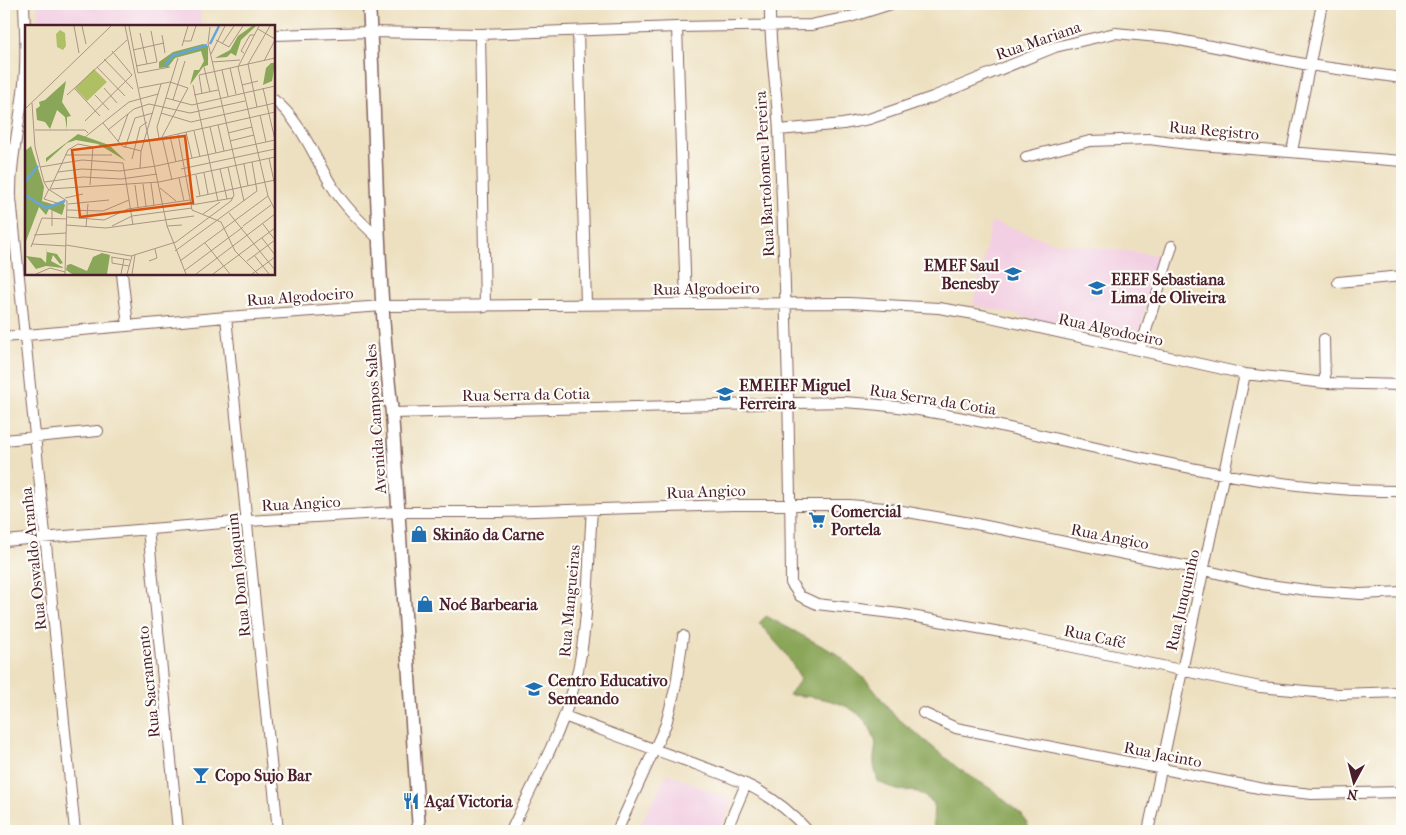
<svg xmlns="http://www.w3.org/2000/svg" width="1406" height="835" viewBox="0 0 1406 835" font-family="'IM FELL French Canon',serif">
<rect width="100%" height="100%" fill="#fdfcf7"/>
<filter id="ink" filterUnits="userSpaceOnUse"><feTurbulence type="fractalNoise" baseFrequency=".02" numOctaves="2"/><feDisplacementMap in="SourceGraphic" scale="10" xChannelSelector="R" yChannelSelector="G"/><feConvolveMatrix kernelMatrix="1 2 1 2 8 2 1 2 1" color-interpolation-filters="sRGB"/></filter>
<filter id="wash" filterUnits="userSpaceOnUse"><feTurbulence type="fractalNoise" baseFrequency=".0096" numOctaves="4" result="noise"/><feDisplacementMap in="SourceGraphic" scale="20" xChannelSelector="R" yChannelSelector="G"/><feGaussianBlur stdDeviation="1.12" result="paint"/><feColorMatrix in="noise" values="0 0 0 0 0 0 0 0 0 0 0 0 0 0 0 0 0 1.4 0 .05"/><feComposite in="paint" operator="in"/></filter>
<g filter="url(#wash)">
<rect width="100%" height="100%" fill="#ede0c0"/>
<path fill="#f2cfe2" d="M37 4H200L201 26H38Z
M992 221 1053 242 1158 255 1137 342 973 305Z
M667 773 733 801 719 831H637Z"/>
<path fill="#8aa659" stroke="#6a6242" d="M766 616 837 654 867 681 894 715 959 769 991 789 1022 815 1031 831H935L933 823 934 803 918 792 897 790 878 782C877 776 874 769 874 763 873 756 877 747 875 740 864 702 823 697 789 695L801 679 786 654 759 623Z"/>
</g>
<g filter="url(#ink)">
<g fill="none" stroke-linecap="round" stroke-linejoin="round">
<g stroke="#83635f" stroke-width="12">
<path id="minor" d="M24 4C25 33 27 62 23 92 19 128 10 162 11 198L75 831
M770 4C769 47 777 89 779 132 786 282 790 433 791 583L800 596 817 604 900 614 1017 635 1260 687 1338 694 1402 692
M677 27 686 303
M578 32 586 303
M480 34 485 307
M274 35 370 32 480 34 677 27 811 25 850 17 891 4
M274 100C300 119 315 159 332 186 344 206 361 222 378 238
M779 130 843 124 869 119 933 97 1055 47 1115 33 1169 38 1309 65 1402 78
M1292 151 1322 4
M1026 157 1090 141 1149 139 1188 144 1402 161
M122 274 128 326
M1338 282 1402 276
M226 317 278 831
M4 337 226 317 383 306 849 303 939 308 986 316 1245 374 1325 383 1402 385
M1324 339 1325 383
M1140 350 1172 246
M392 413 843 402C922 406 997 425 1074 443 1182 467 1291 492 1402 491
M4 440 98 431
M148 529 178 831
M4 541 248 521 398 512H500L733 505H849L885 508 976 524 1204 570 1262 584 1314 591 1361 594 1402 592
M923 713 956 728 1264 789 1312 794 1402 792
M564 716C605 731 646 747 687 761 736 779 772 790 808 831
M511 831C535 779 566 726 578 670 589 618 588 563 592 510
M617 831 666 724 676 685 683 636
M726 831 746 784
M1148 831 1245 374"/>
</g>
<g stroke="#83635f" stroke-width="15">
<path id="tertiary" d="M369 4C377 140 376 277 392 413L419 831"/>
</g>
<use href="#minor" stroke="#fff" stroke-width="10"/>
<use href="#tertiary" stroke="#fff" stroke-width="12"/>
</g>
</g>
<defs>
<g id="school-bare" transform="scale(1.35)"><path d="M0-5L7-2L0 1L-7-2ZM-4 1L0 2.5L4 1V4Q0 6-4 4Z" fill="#1f6fb2" stroke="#fdfcf7" stroke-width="2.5" paint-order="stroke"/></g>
<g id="supermarket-bare" transform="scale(1.35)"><path d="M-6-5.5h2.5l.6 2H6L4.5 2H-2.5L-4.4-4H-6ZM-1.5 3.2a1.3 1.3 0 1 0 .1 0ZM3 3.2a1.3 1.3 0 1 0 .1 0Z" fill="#1f6fb2" stroke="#fdfcf7" stroke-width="2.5" paint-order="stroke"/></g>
<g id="shop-bare" transform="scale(1.35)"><path d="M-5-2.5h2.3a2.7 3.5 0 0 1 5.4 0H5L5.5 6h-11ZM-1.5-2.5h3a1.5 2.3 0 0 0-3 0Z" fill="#1f6fb2" stroke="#fdfcf7" stroke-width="2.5" paint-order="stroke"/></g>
<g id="bar-bare" transform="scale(1.35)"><path d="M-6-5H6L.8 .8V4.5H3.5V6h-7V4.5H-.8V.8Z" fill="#1f6fb2" stroke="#fdfcf7" stroke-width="2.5" paint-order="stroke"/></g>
<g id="restaurant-bare" transform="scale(1.35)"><path d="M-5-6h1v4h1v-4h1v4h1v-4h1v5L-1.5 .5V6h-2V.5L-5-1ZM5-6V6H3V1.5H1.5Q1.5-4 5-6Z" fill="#1f6fb2" stroke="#fdfcf7" stroke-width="2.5" paint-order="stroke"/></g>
</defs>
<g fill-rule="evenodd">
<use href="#school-bare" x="1013" y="274"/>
<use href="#school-bare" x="1097" y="288"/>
<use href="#school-bare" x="725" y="394"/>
<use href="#supermarket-bare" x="817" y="520"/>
<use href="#shop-bare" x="419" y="534"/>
<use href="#shop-bare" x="425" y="604"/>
<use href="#school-bare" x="534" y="689"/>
<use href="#bar-bare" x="201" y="775"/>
<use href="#restaurant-bare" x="411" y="801"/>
</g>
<g text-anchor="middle" stroke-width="4.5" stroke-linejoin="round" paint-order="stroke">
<g font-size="16" fill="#4a1f2b" stroke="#fdfcf7">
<text transform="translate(1038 40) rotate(-19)" y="6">Rua Mariana</text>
<text transform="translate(1214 130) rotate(5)" y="6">Rua Registro</text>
<text transform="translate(764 174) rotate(-93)" y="6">Rua Bartolomeu Pereira</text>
<text transform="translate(706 288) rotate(-1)" y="6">Rua Algodoeiro</text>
<text transform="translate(300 296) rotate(-4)" y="6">Rua Algodoeiro</text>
<text transform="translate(1111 329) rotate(12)" y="6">Rua Algodoeiro</text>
<text transform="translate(526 394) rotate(-1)" y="6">Rua Serra da Cotia</text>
<text transform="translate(933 399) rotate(9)" y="6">Rua Serra da Cotia</text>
<text transform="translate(375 419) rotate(-94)" y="6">Avenida Campos Sales</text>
<text transform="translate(706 491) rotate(-2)" y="6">Rua Angico</text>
<text transform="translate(301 503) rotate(-3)" y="6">Rua Angico</text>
<text transform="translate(1110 536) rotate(11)" y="6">Rua Angico</text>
<text transform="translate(33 559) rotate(-96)" y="6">Rua Oswaldo Aranha</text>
<text transform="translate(238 575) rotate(-96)" y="6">Rua Dom Joaquim</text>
<text transform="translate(1182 600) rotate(-77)" y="6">Rua Junquinho</text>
<text transform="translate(569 601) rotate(-85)" y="6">Rua Mangueiras</text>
<text transform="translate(1095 636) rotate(12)" y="6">Rua Café</text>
<text transform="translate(148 682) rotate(-96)" y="6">Rua Sacramento</text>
<text transform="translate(1163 754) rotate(11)" y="6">Rua Jacinto</text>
</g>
<g font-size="16" font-weight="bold" fill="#4a1f2b" stroke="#fdfcf7" text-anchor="start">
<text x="999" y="271" text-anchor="end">EMEF Saul<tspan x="999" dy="18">Benesby</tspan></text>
<text x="1111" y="285">EEEF Sebastiana<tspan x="1111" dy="18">Lima de Oliveira</tspan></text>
<text x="739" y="391">EMEIEF Miguel<tspan x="739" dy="18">Ferreira</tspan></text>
<text x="831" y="517">Comercial<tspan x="831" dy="18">Portela</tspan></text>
<text x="433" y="540">Skinão da Carne</text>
<text x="439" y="610">Noé Barbearia</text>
<text x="548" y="686">Centro Educativo<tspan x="548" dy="18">Semeando</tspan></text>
<text x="215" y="781">Copo Sujo Bar</text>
<text x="425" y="807">Açaí Victoria</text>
</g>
</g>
<g transform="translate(25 25)">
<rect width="250" height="250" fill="#ede0c0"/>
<path d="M35 5 40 8 41 21 38 25 32 22 31 9ZM69 44 82 57 62 76 50 63Z" fill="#aec063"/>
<path d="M227 1H231L216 15 211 31 206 28 202 32 190 33 205 25 213 11ZM178 19 183 21V40L178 42 165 60 169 45H174L179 36 176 26 150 33 143 42 134 43V37L148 27ZM246 38H250L247 56 238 60 241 43ZM41 56 37 77 46 91 42 92V105L40 92 32 85 25 104 20 97 12 95 11 84 15 81 14 77 20 75ZM53 109 84 120 101 136 73 119 51 115 42 118 21 137V133ZM6 121 19 162 17 176 30 180 37 176 40 180 37 190 24 184 21 190 14 182 0 219V126ZM22 222V227L32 229 38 238 35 239 28 230 26 236 39 243 21 241 11 244 1 231 16 233 21 238ZM77 228 85 230 82 249H47L41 245 42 240 46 239 62 246 68 232Z" fill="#8aa659"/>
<path fill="none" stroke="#65a6d9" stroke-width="2.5" d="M185 19 194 1M140 41 147 31 182 20M0 157 13 141M0 170 21 183 40 176"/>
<path fill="none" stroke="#ac9384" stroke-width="1" d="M49 1 54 28M57 1 61 19M100 1 142 201 161 249M104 1 113 48 145 42M234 1 213 42 243 171 250 185M185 2 183 18 219 176M233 4 250 14M115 8 122 39M137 10 140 28M191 15 204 22 218 1M158 16H166L171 1M197 19 209 1M157 21 163 1M108 25 139 18M219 28 216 26 225 10H229M186 29 200 1M79 34 108 64M239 36 250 15M187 37 215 35M111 41 132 37 126 6M72 42 100 71M179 42 185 67M205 43 211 69M197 45 203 71M168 60 193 176M217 60 233 56M49 63 75 91M79 63 92 78M114 63 145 57 163 63 137 112 147 155M238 63 250 115M177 69 174 50 250 33M42 70 102 15M70 70 84 85M169 70 193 65M141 73 167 80 250 61M148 75 160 36M7 78 10 122 19 157 23 164 42 176 40 249M232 82 223 39 245 1M0 84 86 1M136 88 166 97 250 78M235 90 241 117M60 96 107 50 87 26M78 98 97 121 116 126M193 100 199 126M185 102 191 128M10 105H60L63 108M83 105 109 84 124 79 165 88 220 76M169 106 175 132M161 107 167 133M203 108 227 102M153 109 167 185 196 197 210 226 233 249M145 111 151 137M60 112 104 77 133 69M134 113 132 102 153 33M126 115 250 87M205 116 229 110M93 117 103 89M100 123 110 93 128 88M40 130H87M244 133 250 161M107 134 115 102 122 97M219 139 223 161M15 142 57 135 98 138 108 200M115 143 116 126 136 59M156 144 250 124M195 144 202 174M33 147 57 144 95 146 131 141 250 115M179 148 183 169M171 150 175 171M154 153 159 176M19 157 58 152 96 154 132 149M126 158 129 180M118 159 121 181M110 160 113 182M135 163 151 176M24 164 19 174 32 178M25 164 134 157 250 132M25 164 43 125 53 119 68 122 65 160M171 172 250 155M40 173 58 169M43 179 84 175M166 180 208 173M42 185 78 186 104 175M204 188 250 245M178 189 195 177M42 192 79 195 103 184 165 175M238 199 250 215M41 200 81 203 169 191M27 201V185M87 201 107 191 167 183M142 201 157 200M218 201 246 180M61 202 63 179M9 210 41 208M237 213 250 230M180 218 205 249M7 219 41 221M41 220 106 231 151 217 206 176 209 170 203 142M6 222 17 193 42 194M150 226 232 166 227 137M229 230 244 249M86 232 105 235M87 232V238L104 241M124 236 132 233 130 224M155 236 243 171M222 236 250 215M159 246 218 202M11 249 25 243 40 247M96 249 99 234M102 249 107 231M107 249 110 230M171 249 250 189M188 249 250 203M227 249 250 232"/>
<path fill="#d8530f" fill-opacity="0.15" stroke="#d8530f" stroke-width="2.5" d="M160 111 168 178 55 192 47 125Z"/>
<rect width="250" height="250" fill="none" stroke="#4a1f2b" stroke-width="2.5"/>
</g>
<rect width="1406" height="835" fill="none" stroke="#fdfcf7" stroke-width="20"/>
<g transform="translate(1354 782) rotate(187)" stroke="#fdfcf7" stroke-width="4" paint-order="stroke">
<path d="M0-4L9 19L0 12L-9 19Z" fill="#4a1f2b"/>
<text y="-8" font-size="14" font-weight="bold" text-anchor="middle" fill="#4a1f2b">N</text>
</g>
</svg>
